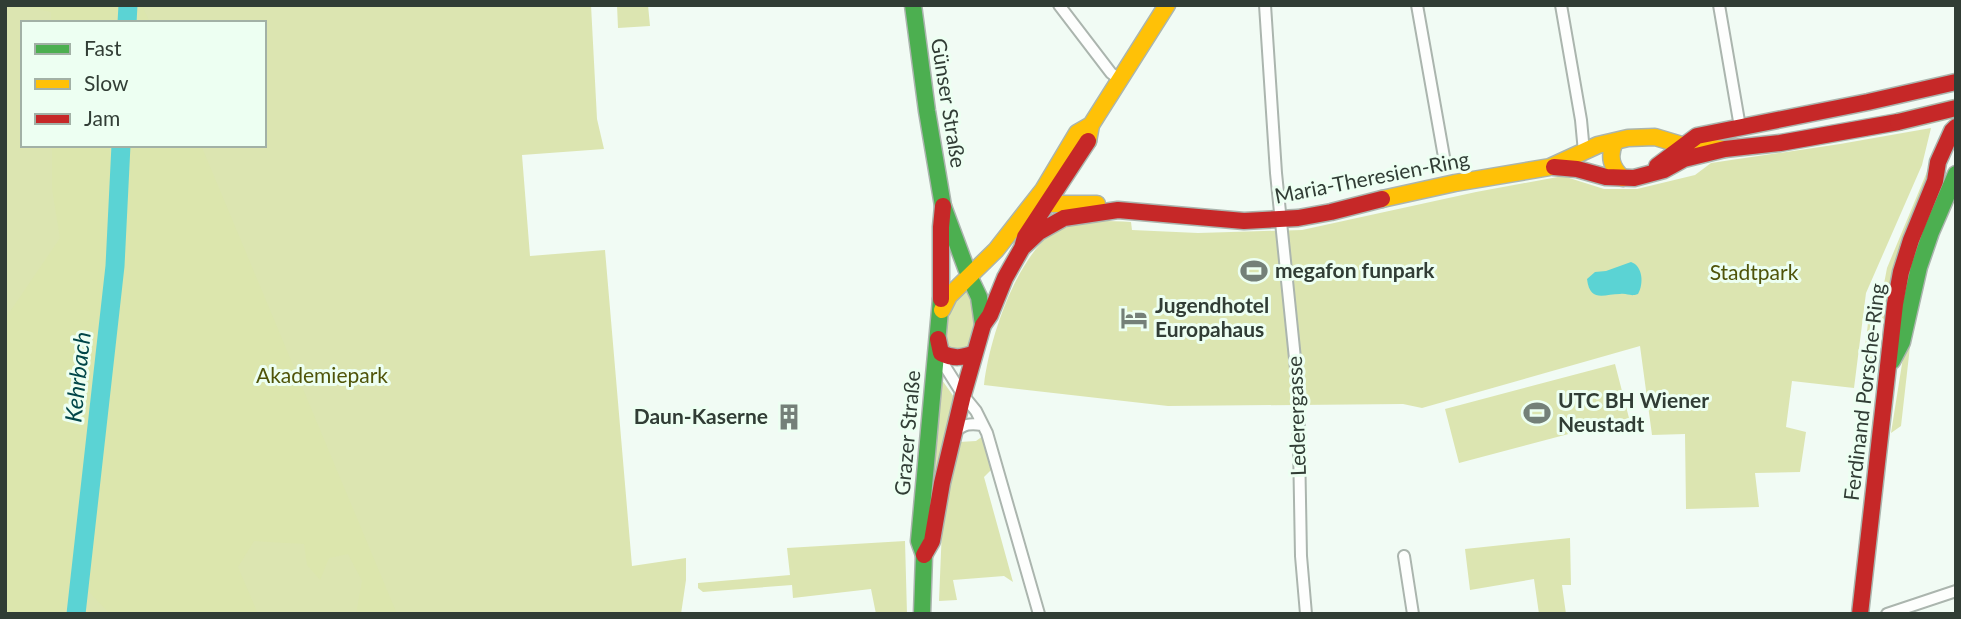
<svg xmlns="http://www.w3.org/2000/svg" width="1961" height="619" viewBox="0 0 1961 619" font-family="Lato,sans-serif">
<rect width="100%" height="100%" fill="#f1fbf4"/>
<path fill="#dce5b1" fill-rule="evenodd" d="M5 5H591L597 119 604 149 522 155 530 256 605 250 632 566 686 558V580L681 614H5ZM23 23H264V145H23Z
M617 5H648L650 26 618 28Z
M1931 128 1922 165 1866 293 1854 388 1792 381 1786 427 1806 432 1800 472 1755 473 1759 507 1686 509 1685 434 1652 435 1640 346 1422 408 1403 404 1168 406 984 385C989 340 1015 261 1052 233 1056 230 1061 226 1065 224 1083 219 1112 221 1131 222L1132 230 1198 233 1302 230 1476 192 1563 176 1604 189H1637L1695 175 1711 163 1840 144Z
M1943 128 1945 132 1942 143 1900 248 1889 291 1886 323 1882 322 1883 289 1887 268 1941 138Z
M969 276 976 290 975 353 949 357 941 313Z
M1914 311 1901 426 1891 433 1908 326Z
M1868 323 1876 326 1877 331 1870 389 1860 387Z
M1615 364 1629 418 1459 463 1445 409Z
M942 380 954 397 933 494 929 484Z
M987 433 996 465 984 477 1013 582 1004 576 953 580 957 600 939 601 942 528 959 442 976 441Z
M1570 538 1571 585H1562L1566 614H1539L1534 579 1470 590 1465 549Z
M905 541 907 614H876L871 589 793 598 792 585 715 591 703 592 698 588V583L790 575 787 548Z"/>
<path fill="#dce6ad" d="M30 5H142L150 23H51V12L31 8Z
M52 145H201L397 614H356L362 581 348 554 329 558 320 580 307 565 304 544 254 541 238 567 258 614H110L71 573 65 614H5V319L60 238 52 189Z"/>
<path fill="#5bd3d4" d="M1631 262C1643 266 1644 284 1638 294 1630 297 1628 293 1620 294 1604 294 1590 303 1587 279L1595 272 1606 271Z"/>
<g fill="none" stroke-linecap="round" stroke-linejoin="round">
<path stroke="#5bd3d4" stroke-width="19" d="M127 23 128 5
M76 614 115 266 121 145"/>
<g stroke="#abb5ae" stroke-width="14">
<path id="street" d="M1059 5 1111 73 1119 79
M1265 5 1276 173 1298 388 1301 556 1306 614
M1417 5 1444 157
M1561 5 1581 120 1584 152
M1719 5 1740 127
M941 353 946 368 963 395 976 411 987 433 1039 614
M955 432C964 424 970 423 982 425
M1404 556 1413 614
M1887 614 1956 591"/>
</g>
<g stroke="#abb5ae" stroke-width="19">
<path id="fast" d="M913 5 927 111 943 206 969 276 979 297 983 325
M1892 361 1902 342 1919 267 1931 232 1956 174
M922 614 924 555 919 541 941 299"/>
</g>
<g stroke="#abb5ae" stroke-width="19">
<path id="slow" d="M1088 141 1091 125 1167 5
M1615 142C1608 156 1611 168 1623 178
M1382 199 1455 183 1550 167 1598 145 1628 138 1655 137 1685 146 1725 149
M1041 204H1097
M942 310 949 296 996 250 1043 190 1077 133 1091 125"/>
</g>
<g stroke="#abb5ae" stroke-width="19">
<path id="jam" d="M1657 166 1697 136 1868 102 1956 82
M1554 167 1577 169 1606 177 1634 178 1664 170 1684 159 1725 149 1780 143 1898 122
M1022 248 1039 232 1064 218 1118 210 1244 221 1298 218 1331 212 1382 199
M941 299V227L943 206
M938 339 941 353C953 359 963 358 975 353
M924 555 932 541 942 483 963 395 983 325 990 315 1005 278 1022 248 1025 237 1088 141
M1860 614 1895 304 1901 272 1911 240 1935 181 1938 162 1952 131 1956 127"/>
</g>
<use href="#street" stroke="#fdfefd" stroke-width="10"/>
<use href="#fast" stroke="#4caf50" stroke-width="16"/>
<use href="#slow" stroke="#ffc107" stroke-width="16"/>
<use href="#jam" stroke="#c62828" stroke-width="16"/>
<g stroke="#aab6a8" stroke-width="19" stroke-linecap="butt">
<path id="jam-bridge" d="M1898 122 1956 108"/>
</g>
<use href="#jam-bridge" stroke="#c62828" stroke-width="16"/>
</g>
<defs>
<g id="stadium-bare" transform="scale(2.1)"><path d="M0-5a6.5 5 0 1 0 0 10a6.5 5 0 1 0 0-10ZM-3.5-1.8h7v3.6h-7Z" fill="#748078" stroke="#edfff2" stroke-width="2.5" paint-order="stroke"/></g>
<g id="hotel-bare" transform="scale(2.1)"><path d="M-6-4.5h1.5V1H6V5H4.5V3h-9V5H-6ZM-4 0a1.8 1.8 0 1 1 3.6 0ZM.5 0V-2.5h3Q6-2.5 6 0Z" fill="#748078" stroke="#edfff2" stroke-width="2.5" paint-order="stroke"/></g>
<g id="building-bare" transform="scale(2.1)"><path d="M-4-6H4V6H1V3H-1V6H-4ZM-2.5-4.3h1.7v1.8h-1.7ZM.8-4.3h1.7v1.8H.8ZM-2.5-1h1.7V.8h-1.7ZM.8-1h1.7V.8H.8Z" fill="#748078" stroke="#edfff2" stroke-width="2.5" paint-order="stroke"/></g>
</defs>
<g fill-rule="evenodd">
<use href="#stadium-bare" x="1254" y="271"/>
<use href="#hotel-bare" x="1134" y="318"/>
<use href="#stadium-bare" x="1537" y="413"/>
<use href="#building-bare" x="789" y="417"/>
</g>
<g text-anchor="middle" stroke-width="6" stroke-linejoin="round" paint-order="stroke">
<g font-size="21" fill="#313d35" stroke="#edfff2">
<text transform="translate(948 103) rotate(81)" y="7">Günser Straße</text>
<text transform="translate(1372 178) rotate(-11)" y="7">Maria-Theresien-Ring</text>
<text transform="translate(1865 392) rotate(-83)" y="7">Ferdinand Porsche-Ring</text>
<text transform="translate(1297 416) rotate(-92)" y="7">Lederergasse</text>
<text transform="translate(908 433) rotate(-85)" y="7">Grazer Straße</text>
</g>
<g font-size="21" font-weight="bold" fill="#313d35" stroke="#edfff2" text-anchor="start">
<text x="1275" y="278">megafon funpark</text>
<text x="1155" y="313">Jugendhotel<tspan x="1155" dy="24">Europahaus</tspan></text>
<text x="1558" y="408">UTC BH Wiener<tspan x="1558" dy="24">Neustadt</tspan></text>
<text x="768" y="424" text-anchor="end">Daun-Kaserne</text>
</g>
<g font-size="21" fill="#4f5409" stroke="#edfff2">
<text x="1754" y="280">Stadtpark</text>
<text x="322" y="383">Akademiepark</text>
</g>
<g font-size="23" font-style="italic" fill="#004648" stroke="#edfff2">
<text transform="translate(78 377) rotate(-84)" y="8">Kehrbach</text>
</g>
</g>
<rect width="1961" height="619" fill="none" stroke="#313d35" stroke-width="14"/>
<rect x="21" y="21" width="245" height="126" fill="#edfff2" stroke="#a2b1a6" stroke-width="2"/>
<rect x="35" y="44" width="35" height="10" fill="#4caf50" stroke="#a2b1a6" stroke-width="2"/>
<text x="84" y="56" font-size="21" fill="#313d35">Fast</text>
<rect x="35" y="79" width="35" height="10" fill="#ffc107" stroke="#a2b1a6" stroke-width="2"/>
<text x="84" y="91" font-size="21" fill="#313d35">Slow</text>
<rect x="35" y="114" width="35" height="10" fill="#c62828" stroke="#a2b1a6" stroke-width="2"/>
<text x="84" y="126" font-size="21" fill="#313d35">Jam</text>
</svg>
